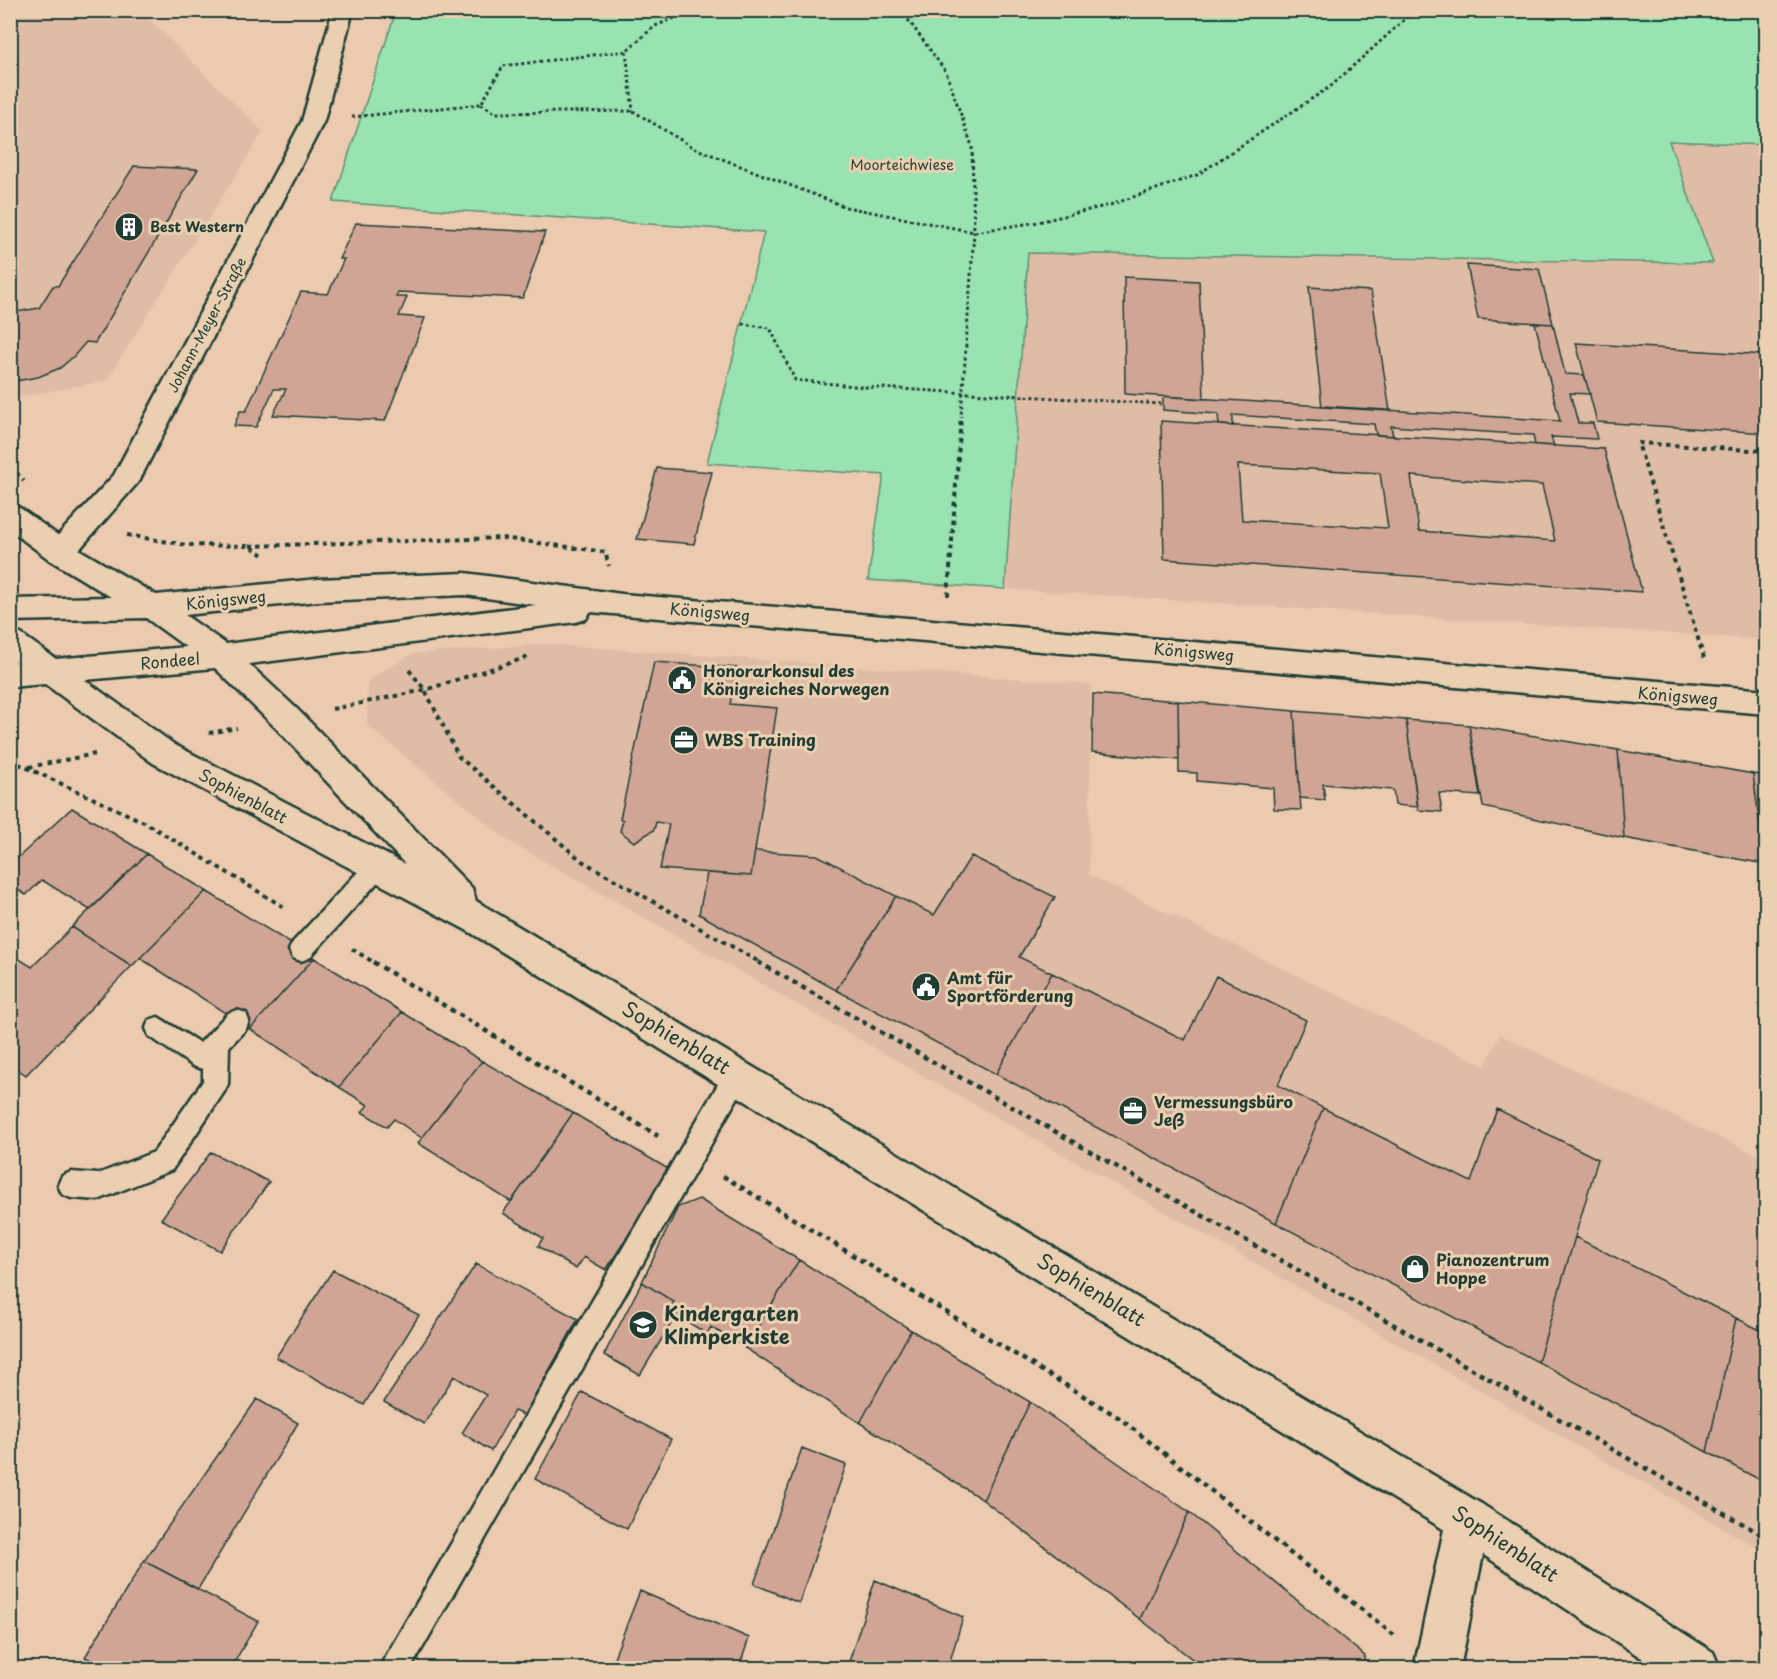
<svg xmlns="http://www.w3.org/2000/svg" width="1777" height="1679" viewBox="0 0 1777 1679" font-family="'Playpen Sans',sans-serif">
<rect width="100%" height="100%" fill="#ebcaaf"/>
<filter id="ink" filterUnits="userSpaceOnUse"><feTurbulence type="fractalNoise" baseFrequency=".0167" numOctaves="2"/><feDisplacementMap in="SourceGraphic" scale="12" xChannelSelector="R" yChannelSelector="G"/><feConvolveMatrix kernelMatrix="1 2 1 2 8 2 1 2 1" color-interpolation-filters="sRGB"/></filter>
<g filter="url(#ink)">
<path fill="#dfbca5" d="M11 11H141L263 132 106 381 11 398Z
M1669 140 1766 145V640L1005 589 1027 253 1712 263Z
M546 644 1091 684 1089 875 1485 1066 1500 1035 1766 1159V1552L507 840 367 725 368 680 413 654Z"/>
<path fill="#99e2b1" stroke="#5c9072" stroke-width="1.5" d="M396 11H1766V145L1669 141 1713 263 1028 253 1005 589 868 580 884 475 707 463 764 232 333 202Z"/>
<path fill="#d1a595" stroke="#1f3d34" stroke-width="1.5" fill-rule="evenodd" d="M134 166 198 169 95 343 86 342 74 356 60 368 38 377 10 382V309L11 313 39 308 53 286H58Z
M356 223 545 232 523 298 398 292 396 297H407L399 316 425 318 385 421 273 415 286 389H274L256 427 234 426 240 411H246L301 292 328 294 344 259H339Z
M1467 265 1539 269 1553 324 1478 319Z
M1124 277 1199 281 1204 399 1125 394Z
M1309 287 1371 291 1390 411 1322 407Z
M1535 323 1553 324 1565 374 1584 375 1590 394 1570 393 1578 423H1593L1597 439 1551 437 1554 446 1535 445 1533 435 1391 426 1393 436 1376 435 1374 424 1233 415V426L1219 425 1218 414 1163 410V396L1560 421Z
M1576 343 1766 355V433L1597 422Z
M1161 421 1604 449 1642 592 1164 559ZM1238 465 1380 473 1388 528 1242 520ZM1411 476 1542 485 1555 541 1419 531Z
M657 468 712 472 694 544 637 539Z
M654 662 737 668 730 704 777 708 751 876 660 869 669 824 656 822 654 830 634 842 620 831 623 820 620 819Z
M1093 694 1178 701 1179 760 1092 752Z
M1178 701 1294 711 1301 810 1274 809 1273 788 1197 781V773L1179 772Z
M1294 711 1406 720 1418 807 1395 805 1393 790 1323 784 1325 800 1300 798Z
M1406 720 1469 725 1480 796 1439 793 1442 812 1418 810Z
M1469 725 1618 750 1624 838 1483 807Z
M1618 750 1753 774 1765 864 1624 838Z
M1753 774 1766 776V864H1765Z
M72 808 147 854 90 910 42 880 26 895 10 885V865Z
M755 851 817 855 896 896 836 990 699 914 707 873 751 876Z
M147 854 206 891 132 966 72 927Z
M971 856 1055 897 1019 957 1052 973 996 1074 836 990 896 896 934 915Z
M206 891 314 958 250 1029 140 958Z
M72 927 132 966 26 1075 10 1064V953L32 967Z
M314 958 402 1012 339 1087 250 1029Z
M1052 973 1185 1040 1216 976 1306 1020 1278 1085 1323 1108 1276 1223 996 1074Z
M402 1012 482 1061 422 1138 394 1119 387 1127 362 1112 368 1105 339 1087Z
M482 1061 573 1113 511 1202 418 1143Z
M1323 1108 1471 1182 1497 1109 1598 1159 1538 1362 1276 1223Z
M573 1113 670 1170 606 1270 584 1257 576 1269 538 1246 543 1238 503 1213Z
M211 1152 269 1182 220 1251 161 1219Z
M699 1199 799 1260 745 1348 711 1327 707 1334 670 1311 674 1302 642 1282 678 1207Z
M1575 1237 1736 1318 1707 1452 1538 1362Z
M799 1260 911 1330 860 1423 745 1348Z
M476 1264 578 1319 524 1415 514 1411 491 1451 462 1433 486 1395 454 1376 424 1424 384 1402Z
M333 1270 419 1315 364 1405 276 1357Z
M642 1282 674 1302 670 1311 677 1314 640 1375 604 1355Z
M1736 1318 1766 1333V1483L1707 1452Z
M911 1330 1030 1402 983 1500 860 1423Z
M582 1392 671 1439 627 1529 535 1479Z
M257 1399 298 1423 198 1589 144 1561Z
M1030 1402 1189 1512 1140 1619 983 1500Z
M802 1448 846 1465 799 1603 754 1584Z
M1189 1512 1365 1656 1362 1668H1204L1140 1619Z
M144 1561 258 1621 231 1668H107L85 1657Z
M875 1580 963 1617 948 1668H847Z
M640 1591 749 1638 739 1668H610Z"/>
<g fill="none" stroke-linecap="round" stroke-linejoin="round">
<g stroke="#1f3d34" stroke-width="5">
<path id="lane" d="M377 857 385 860 388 867 385 874 309 958 301 961 293 958 289 950 293 942 369 860Z
M237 1010 246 1013 249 1021 246 1029 229 1047 228 1084 224 1092 172 1170 98 1200 71 1198 62 1194 58 1185 62 1176 71 1172 98 1174 154 1152 203 1081V1069L193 1066 149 1036 146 1028 149 1020 158 1017 200 1043 228 1013Z
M737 1063 746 1067 749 1075 746 1083 411 1668H379L728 1067Z"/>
</g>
<g stroke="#1f3d34" stroke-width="5">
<path id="street" d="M333 10H353L324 121 139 481 70 560 60 563 50 560 46 552 50 544 114 475 302 121Z
M1468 1498 1483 1505 1490 1520 1460 1668H1414L1446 1520 1453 1505Z"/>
</g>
<g stroke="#1f3d34" stroke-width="5">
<path id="secondary" d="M10 505 20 508 70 544 156 595 318 579 465 573 622 594 1766 690V714L590 612 586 619 576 622 249 664 298 710 472 888 476 901 1483 1505 1713 1652 1720 1668H1657L1453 1535 468 931 153 763 45 684 10 687V663L16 662 10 658V630L21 634 56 659 186 647 146 618 10 621V599L111 597 50 560 10 530ZM465 595 536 605 226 644 185 615 318 601ZM215 668 276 728 405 864 175 745 85 680Z"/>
</g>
<path stroke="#1f3d34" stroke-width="3" stroke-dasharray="3 3" stroke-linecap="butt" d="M901 10 946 72 972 146 974 232 961 417
M626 51 633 111 694 148 846 207 974 232 1038 222 1110 205 1197 175 1331 86 1415 10
M481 104 496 113 633 111
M352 117 481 104 503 66 626 51 655 26 694 10
M742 324 770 328 795 380 864 387 1162 404"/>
<path stroke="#1f3d34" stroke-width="4" stroke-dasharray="4.5 4.5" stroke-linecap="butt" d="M10 466 24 481
M127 535 187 545 250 546 265 556
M250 546 502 538 605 552 609 566
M948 596 961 416
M1704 658 1638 443 1766 451
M409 670 425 690 459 757 582 861 761 963
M332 709 425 690 528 657
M209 733 237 728
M10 760 144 822 287 909
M29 767 95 754
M352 949 375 963"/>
<path stroke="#1f3d34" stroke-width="4.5" stroke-dasharray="5 5" stroke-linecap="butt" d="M373 962 658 1136
M758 962 1766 1537
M723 1176 1118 1417 1394 1635"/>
<use href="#lane" fill="#eacfb1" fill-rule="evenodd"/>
<use href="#street" fill="#eacfb1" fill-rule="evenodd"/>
<use href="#secondary" fill="#eacfb1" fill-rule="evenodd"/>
</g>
</g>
<defs>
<g id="building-disc" transform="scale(1.5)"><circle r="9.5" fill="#1f3d34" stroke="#eacfb1"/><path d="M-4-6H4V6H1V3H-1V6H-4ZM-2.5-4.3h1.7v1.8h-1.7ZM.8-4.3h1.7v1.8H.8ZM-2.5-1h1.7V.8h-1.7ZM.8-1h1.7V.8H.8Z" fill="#fff"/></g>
<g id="civic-disc" transform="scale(1.5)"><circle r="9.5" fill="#1f3d34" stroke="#eacfb1"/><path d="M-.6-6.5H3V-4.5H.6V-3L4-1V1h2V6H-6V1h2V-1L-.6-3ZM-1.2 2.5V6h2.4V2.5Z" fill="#fff"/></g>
<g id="office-disc" transform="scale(1.5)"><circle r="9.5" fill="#1f3d34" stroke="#eacfb1"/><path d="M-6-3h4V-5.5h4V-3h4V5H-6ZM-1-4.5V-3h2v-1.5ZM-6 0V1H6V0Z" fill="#fff"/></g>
<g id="shop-disc" transform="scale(1.5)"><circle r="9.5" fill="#1f3d34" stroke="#eacfb1"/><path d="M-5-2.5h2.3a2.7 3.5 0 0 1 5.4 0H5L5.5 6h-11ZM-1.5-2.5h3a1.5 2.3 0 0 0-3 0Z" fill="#fff"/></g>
<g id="school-disc" transform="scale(1.5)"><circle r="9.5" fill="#1f3d34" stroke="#eacfb1"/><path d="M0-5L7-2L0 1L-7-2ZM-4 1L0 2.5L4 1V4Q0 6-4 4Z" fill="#fff"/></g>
</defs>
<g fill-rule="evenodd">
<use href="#building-disc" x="129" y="227"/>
<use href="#civic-disc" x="682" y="680"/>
<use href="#office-disc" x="684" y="740"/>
<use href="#civic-disc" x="926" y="987"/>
<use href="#office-disc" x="1133" y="1111"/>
<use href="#shop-disc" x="1415" y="1269"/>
<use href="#school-disc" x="643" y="1325"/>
</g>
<g text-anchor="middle" stroke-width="6" stroke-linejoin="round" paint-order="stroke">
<g font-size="14" fill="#25453a" stroke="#eacfb1">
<text x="902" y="170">Moorteichwiese</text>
</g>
<g font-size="14" font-weight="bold" fill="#1f3d34" stroke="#eacfb1" text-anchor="start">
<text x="150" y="232">Best Western</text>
</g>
<g font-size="14" fill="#1f3d34" stroke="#eacfb1">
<text transform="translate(207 325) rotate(-62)" y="5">Johann-Meyer-Straße</text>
</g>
<g font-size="16" fill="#1f3d34" stroke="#eacfb1">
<text transform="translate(226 600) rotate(-6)" y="6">Königsweg</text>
<text transform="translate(710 612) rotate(5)" y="6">Königsweg</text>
<text transform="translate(1194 652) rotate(5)" y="6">Königsweg</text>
<text transform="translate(170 661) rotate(-5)" y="6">Rondeel</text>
<text transform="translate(1678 696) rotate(5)" y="6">Königsweg</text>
<text transform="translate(243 796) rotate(28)" y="6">Sophienblatt</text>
</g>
<g font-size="16" font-weight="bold" fill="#1f3d34" stroke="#eacfb1" text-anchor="start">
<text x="703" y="677">Honorarkonsul des<tspan x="703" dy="18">Königreiches Norwegen</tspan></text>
<text x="705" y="746">WBS Training</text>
<text x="947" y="984">Amt für<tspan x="947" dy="18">Sportförderung</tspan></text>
<text x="1154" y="1108">Vermessungsbüro<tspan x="1154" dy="18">Jeß</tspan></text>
<text x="1436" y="1266">Pianozentrum<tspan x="1436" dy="18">Hoppe</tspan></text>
</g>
<g font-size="20" fill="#1f3d34" stroke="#eacfb1">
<text transform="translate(676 1038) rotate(31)" y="7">Sophienblatt</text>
<text transform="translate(1091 1290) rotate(31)" y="7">Sophienblatt</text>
<text transform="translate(1505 1544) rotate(33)" y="7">Sophienblatt</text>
</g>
<g font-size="20" font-weight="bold" fill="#1f3d34" stroke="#eacfb1" text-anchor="start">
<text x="664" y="1321">Kindergarten<tspan x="664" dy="23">Klimperkiste</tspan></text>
</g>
</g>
<rect width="1777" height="1679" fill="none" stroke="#eacfb1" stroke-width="36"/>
<rect x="18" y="18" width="1741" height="1643" fill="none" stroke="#1f3d34" stroke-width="2" filter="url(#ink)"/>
</svg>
